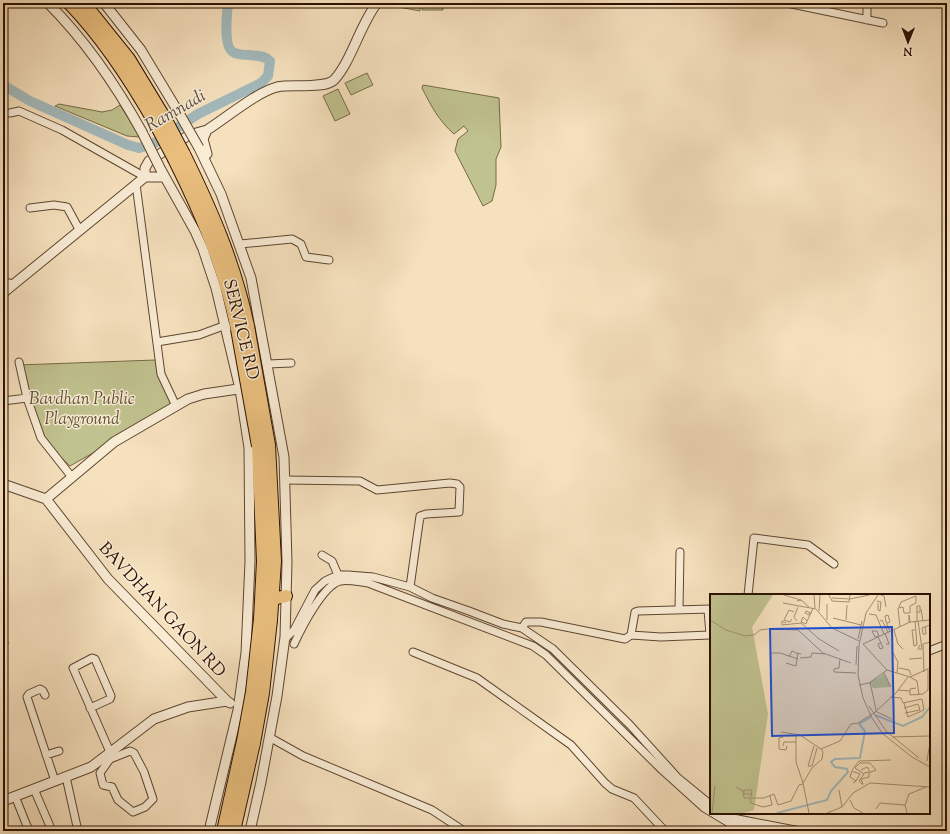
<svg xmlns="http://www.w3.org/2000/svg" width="950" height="834" viewBox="0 0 950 834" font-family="'Sorts Mill Goudy',serif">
<rect width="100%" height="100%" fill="#f6e1be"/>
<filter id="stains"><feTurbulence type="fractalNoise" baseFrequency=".005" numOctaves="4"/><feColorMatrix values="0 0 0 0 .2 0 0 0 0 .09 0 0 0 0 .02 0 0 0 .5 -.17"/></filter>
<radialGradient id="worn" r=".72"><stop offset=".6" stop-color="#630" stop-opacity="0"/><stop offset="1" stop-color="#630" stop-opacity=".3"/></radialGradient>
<path fill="#c0c28f" stroke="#766a48" d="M383 3H420V11L382 4Z
M422 3H443V10H422Z
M367 73 373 85 351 95 345 83Z
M423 85 499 98 501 147 496 159V185L492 201 483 206 455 151 458 139 468 131 464 126 454 134C439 121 431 106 422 88Z
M338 89 350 114 335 121 323 96Z
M59 104 102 112 112 110 120 105 140 137 127 136 55 106Z
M155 360 176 406 70 466 51 448 37 425 18 365Z"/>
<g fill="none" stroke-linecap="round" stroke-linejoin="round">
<path stroke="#a3babd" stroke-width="10" d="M3 85 30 101 128 145 139 148 153 144 198 114 261 83 268 76 270 61C264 55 257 56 249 55 244 55 238 55 233 52 223 46 227 14 228 3"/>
<g stroke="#5e4530" stroke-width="9">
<path id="minor" d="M787 3 883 23
M867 3V20
M10 113 19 111 62 130 145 177
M136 184 161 374 176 406
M30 208 54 205 67 207 80 231
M240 244 292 239 301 244 306 257 329 260
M3 282 14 284
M157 342 199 335 226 325
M19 362 27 398 41 438 71 476
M268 364 291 363
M3 401 27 398
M285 480 360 481 377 490 450 483 457 484 460 487 459 512 426 514 420 516 410 587
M322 555 332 561 338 575
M748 595 754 538 808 545 834 564
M679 609 680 552
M522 628 526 622H541L625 639 631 635 635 612 638 611 711 609
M631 635 661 637 710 635 708 610
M285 639 294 630 315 590 325 581 338 575H348L373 577 410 587 432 598 469 611 503 624 522 628 553 649 630 725 678 778 711 805
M3 642 4 643
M294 644C301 629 323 585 340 581 348 579 359 582 368 583L533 646 546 655 662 770 704 808 729 823 766 831
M929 651 947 644
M413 652 477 678 571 745 605 783 612 789 634 798 665 831
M45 695 43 691 40 689 29 694 27 697 55 781
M90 708 110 699 111 696 95 659 92 658 73 668 110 752
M269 737 303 756 432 810 464 831
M130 751 134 753 144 772 153 799 145 807 133 812 118 800 112 787 103 785 100 773 110 759Z
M46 755 59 751
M66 777 78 831
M34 789 52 831
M15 796 29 831
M724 813 733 818 800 831"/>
</g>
<g stroke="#5e4530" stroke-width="11">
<path id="tertiary" d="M48 3C86 41 116 85 142 132
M104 3 141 50 179 113
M199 148 221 194 251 278 284 457 287 562 285 637 277 696 261 782 250 831
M207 154 203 139 207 130C226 118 257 92 277 87 291 84 325 89 334 80 351 62 360 25 377 3
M161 170 195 231 203 249 216 288 240 389 249 448 250 561 246 653 238 710 209 831
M145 177V168L149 161 189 135 207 130
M3 293 145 177H165
M3 484 46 499 108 579 227 701
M46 499 114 442 176 406 188 399 204 394 245 388
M3 801 91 767 154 719 188 707 227 701 230 703"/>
</g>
<g stroke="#2c1100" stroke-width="14">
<path id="trunk" d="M69 3C104 39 131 81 156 125
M84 3 129 59 166 120
M184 154C212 211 235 264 248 326
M174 159C202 215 224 267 237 329
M269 445 275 561 271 620
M258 446 263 561 260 619
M273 599 286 596
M223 831 243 741
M234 831 254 743"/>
</g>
<use href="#minor" stroke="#f9ecd5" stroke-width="7"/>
<use href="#tertiary" stroke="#f9ecd5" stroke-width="9"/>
<use href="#trunk" stroke="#ebc07f" stroke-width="12"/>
<g stroke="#5e4530" stroke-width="11" stroke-linecap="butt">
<path id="tertiary-bridge" d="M179 113 199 148
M142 132 161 170"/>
</g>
<g stroke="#2c1100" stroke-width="14" stroke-linecap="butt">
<path id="trunk-bridge" d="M166 120 184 154
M156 125 174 159
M248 326 269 445
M237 329 258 446
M243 741 252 692 260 619
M254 743 263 693 271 620"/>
</g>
<use href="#tertiary-bridge" stroke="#f9ecd5" stroke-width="9"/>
<use href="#trunk-bridge" stroke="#ebc07f" stroke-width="12"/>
</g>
<g text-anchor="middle" stroke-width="3" stroke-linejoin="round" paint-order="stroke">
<g font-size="17" fill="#2c1100" stroke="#f9ecd5">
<text transform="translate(242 329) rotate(76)" y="6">SERVICE RD</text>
<text transform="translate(163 609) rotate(47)" y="6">BAVDHAN GAON RD</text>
</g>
<g font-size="17" font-style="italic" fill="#604f32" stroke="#f9ecd5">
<text x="82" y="404">Bavdhan Public<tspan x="82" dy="20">Playground</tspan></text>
</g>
<g font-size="18" font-style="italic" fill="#564c42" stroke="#f9ecd5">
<text transform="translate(175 110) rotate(-30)" y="6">Ramnadi</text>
</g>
</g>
<g transform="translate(710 594)">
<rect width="220" height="220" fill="#f6e1be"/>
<path d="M0 1H63L42 33 58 120 44 216 34 219H0ZM174 80 181 93 163 94 160 88Z" fill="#c0c28f"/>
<path fill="none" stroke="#a3babd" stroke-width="2" d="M165 121 193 132 212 123 220 113M67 219 117 206 121 197 138 178 137 175 125 173 121 168 125 165 150 164 155 137 149 130 161 123"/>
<path fill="none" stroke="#a58e72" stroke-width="1" d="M74 1 91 6M104 1 105 14M119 1 122 7 139 8 140 1M168 1 156 19 149 51 148 81 153 104 162 124 173 140 202 163 220 173M171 1 174 2 176 13M122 4 140 5M140 5 159 1M87 7 91 6 99 13M167 7 171 8 170 17 168 16V9M73 9 106 15 122 34 149 47M189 13 191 8 206 2V9L200 12V19H194L193 13 188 14 190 33M211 15 213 27M109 17 110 1M100 19 99 21 95 19 96 17 101 19M159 20 166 21 174 40M123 24 151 31M82 25 80 28 74 26 79 16 84 18M0 26 16 36 35 42 44 41 50 36 57 35 88 36 113 59 141 69M117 26V10M136 26 137 11M87 27 84 23 88 13M97 27 93 23 91 28 96 30 97 27 101 19 103 14M170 27 172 26 178 38M205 27 207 51 204 52 202 36H205M207 27V12H210V18H207M208 27 212 55H208L210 51M76 29 72 27V31L91 29 109 45 129 57M177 29 180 28 178 21 175 22 176 28 177 29V31L180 37M199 29V21L200 28M215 33 216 40H213L212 34 220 31M184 36 188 50 193 55M175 39 179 50H176M168 42 165 43 162 37H167L169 42M168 43 171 49 173 54 170 55 168 50 171 49M148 45 152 27M153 50 177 76 200 83 220 74M153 50 200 28 220 26M182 57 188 68 187 79M60 59H70L88 65M79 63 82 57 88 60M90 64 101 63 102 59 115 60M130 65 129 74 124 75V78L146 79M199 65 212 64M76 69 86 72 88 59 91 60M146 71 147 52M189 74 199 76 201 81M214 78 213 50 220 48M174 79 181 93M200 83 207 87 209 101M160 88 166 116M149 91 159 89 177 76M206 94 200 95V101L213 100 218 96V76M188 96 200 97M181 103 191 104 193 109M193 109 212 105 214 116 198 123 194 109M159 112 176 137 209 164M194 114 208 110 210 116 195 119M165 117 182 125M71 138 90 141 111 155M86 141V168L93 189M73 143 69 144V155L76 156 77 152M182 143 220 142M73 152 74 148H86M104 152 98 172H102L107 154M111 155 130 147 141 130 148 129 164 119 186 99 198 83M217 167 219 154M142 176 149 167 181 166M151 176 157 173 161 179M143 189 146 187 150 180 142 177 140 183 146 187M153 190 151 185 159 183V178L154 179M153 191 149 187 154 180 145 174 150 169H160L166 176 161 178M26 193 33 197 34 204H54L64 200 68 211 81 207 89 191 93 190M129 196 132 213M41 203 42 196H34V200H41M40 204 41 209 53 213 62 211 60 202M140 206 144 214 153 219M166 215 170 209 195 211M2 219 5 192M99 219 93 189 102 174 112 165 113 158 111 155M117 219 132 213 143 199 160 189 220 193M197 219 195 211 199 200 216 193"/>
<path fill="#1d4ed8" fill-opacity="0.15" stroke="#1d4ed8" stroke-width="2" d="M182 33 184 139 62 142 60 35Z"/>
<rect width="220" height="220" fill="none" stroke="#2c1100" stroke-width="2"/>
</g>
<rect width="950" height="834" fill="none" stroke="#f6e1be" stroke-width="16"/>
<rect x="4" y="4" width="942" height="826" fill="none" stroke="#2c1100" stroke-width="2"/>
<rect x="8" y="8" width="934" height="818" fill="none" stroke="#2c1100"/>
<g transform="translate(908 42) rotate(181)" stroke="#f9ecd5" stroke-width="3" paint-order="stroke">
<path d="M0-3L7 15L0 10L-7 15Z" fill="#2c1100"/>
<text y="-6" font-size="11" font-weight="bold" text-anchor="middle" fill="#2c1100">N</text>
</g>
<rect width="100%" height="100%" filter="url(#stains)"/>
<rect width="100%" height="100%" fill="url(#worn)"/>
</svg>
